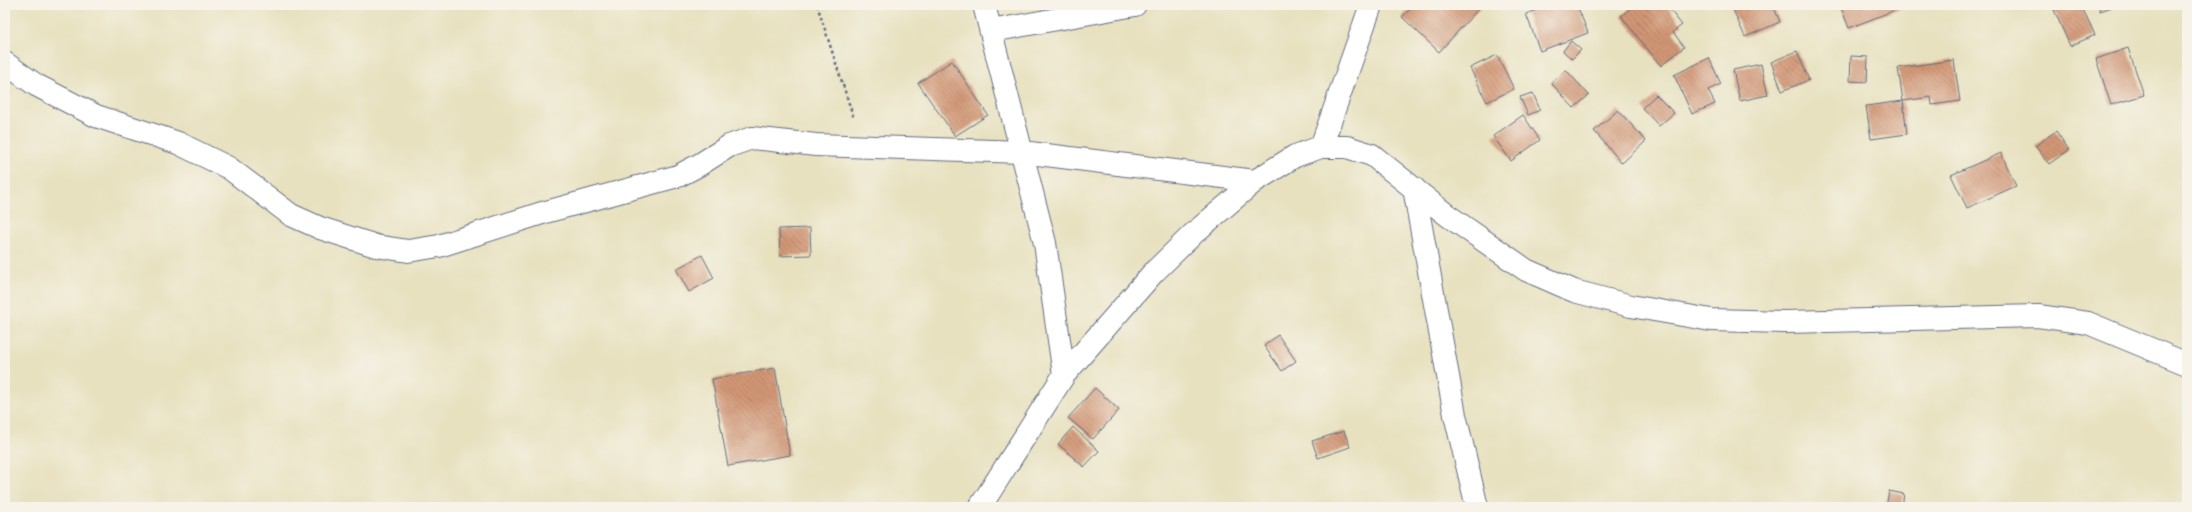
<svg xmlns="http://www.w3.org/2000/svg" width="2192" height="512" viewBox="0 0 2192 512" font-family="'IM FELL English',serif">
<defs>
<pattern id="building-back-hatch" width="6" height="6" patternUnits="userSpaceOnUse"><rect width="6" height="6" fill="#d29675"/><path d="M-1 5l2 2M0 0l6 6M5-1l2 2" fill="none" stroke="#aa7b63"/></pattern>
</defs>
<rect width="100%" height="100%" fill="#f7f3e8"/>
<filter id="ink" filterUnits="userSpaceOnUse"><feTurbulence type="fractalNoise" baseFrequency=".025" numOctaves="2"/><feDisplacementMap in="SourceGraphic" scale="8" xChannelSelector="R" yChannelSelector="G"/><feConvolveMatrix kernelMatrix="1 2 1 2 8 2 1 2 1" color-interpolation-filters="sRGB"/></filter>
<filter id="wash" filterUnits="userSpaceOnUse"><feTurbulence type="fractalNoise" baseFrequency=".012" numOctaves="4" result="noise"/><feDisplacementMap in="SourceGraphic" scale="16" xChannelSelector="R" yChannelSelector="G"/><feGaussianBlur stdDeviation="0.9" result="paint"/><feColorMatrix in="noise" values="0 0 0 0 0 0 0 0 0 0 0 0 0 0 0 0 0 1.4 0 .05"/><feComposite in="paint" operator="in"/></filter>
<g filter="url(#wash)">
<rect width="100%" height="100%" fill="#e7e1bf"/>
<g id="blocks">
<path fill="url(#building-back-hatch)" d="M1414 5H1482L1439 52 1402 17Z
M1550 5H1577L1588 33 1540 51 1526 14Z
M1634 5H1666L1682 25 1673 32 1684 47 1661 66 1621 16Z
M1731 5H1773L1780 22 1745 37Z
M1840 5H1902L1903 7 1849 28Z
M2064 5H2081L2095 35 2070 46 2054 10Z
M2098 5H2118L2100 11Z
M1571 41 1581 50 1572 59 1563 51Z
M2128 48 2144 95 2111 105 2096 59Z
M1797 51 1809 80 1782 91 1771 62Z
M1497 55 1514 89 1487 102 1470 68Z
M1851 56 1868 57 1867 82 1850 81Z
M1709 58 1721 84 1708 90 1715 104 1692 114 1674 75Z
M1954 60 1960 101 1932 105 1931 97 1903 101 1907 134 1871 139 1866 106 1903 101 1898 68Z
M952 61 988 115 955 136 918 83Z
M1761 64 1768 95 1740 101 1733 70Z
M1566 70 1589 95 1574 108 1551 83Z
M1533 93 1540 110 1528 115 1520 97Z
M1656 95 1674 113 1659 126 1642 108Z
M1618 110 1646 141 1622 163 1594 131Z
M1523 115 1540 140 1511 161 1493 136Z
M2056 131 2069 150 2049 164 2035 146Z
M2001 153 2016 186 1967 208 1951 175Z
M810 228 811 255 780 256 779 229Z
M702 255 714 278 689 292 676 269Z
M1278 335 1296 361 1282 371 1264 346Z
M775 368 790 455 728 466 712 379Z
M1095 388 1119 410 1093 439 1068 418Z
M1073 427 1099 451 1084 467 1058 444Z
M1344 431 1350 447 1318 458 1312 441Z
M1889 491 1904 494 1902 507H1886Z"/>
</g>
</g>
<g filter="url(#ink)">
<use href="#blocks" fill-opacity="0" stroke="#626d80" stroke-width="1"/>
<g fill="none" stroke-linecap="round" stroke-linejoin="round">
<g stroke="#626d80" stroke-width="24">
<path id="minor" d="M984 5 1045 243 1064 375
M991 31 1135 5
M5 63 36 85 96 116 178 143 229 168 291 215 320 228 376 246 408 251 439 246 542 213 678 176 699 165 729 146 752 138 816 145 1022 152 1255 181
M1321 147 1371 5
M1414 188 1455 415 1477 507
M980 507 1064 375 1153 273 1193 234 1255 181 1295 156 1321 147H1347L1372 155 1447 215 1526 270 1574 291 1631 306 1711 320 1785 322 2038 316 2088 323 2187 364"/>
</g>
<path stroke="#626d80" stroke-width="2.5" stroke-dasharray="3 3" stroke-linecap="butt" d="M817 5 854 119"/>
<use href="#minor" stroke="#fff" stroke-width="22"/>
</g>
</g>
<rect width="2192" height="512" fill="none" stroke="#f7f3e8" stroke-width="20"/>
</svg>
